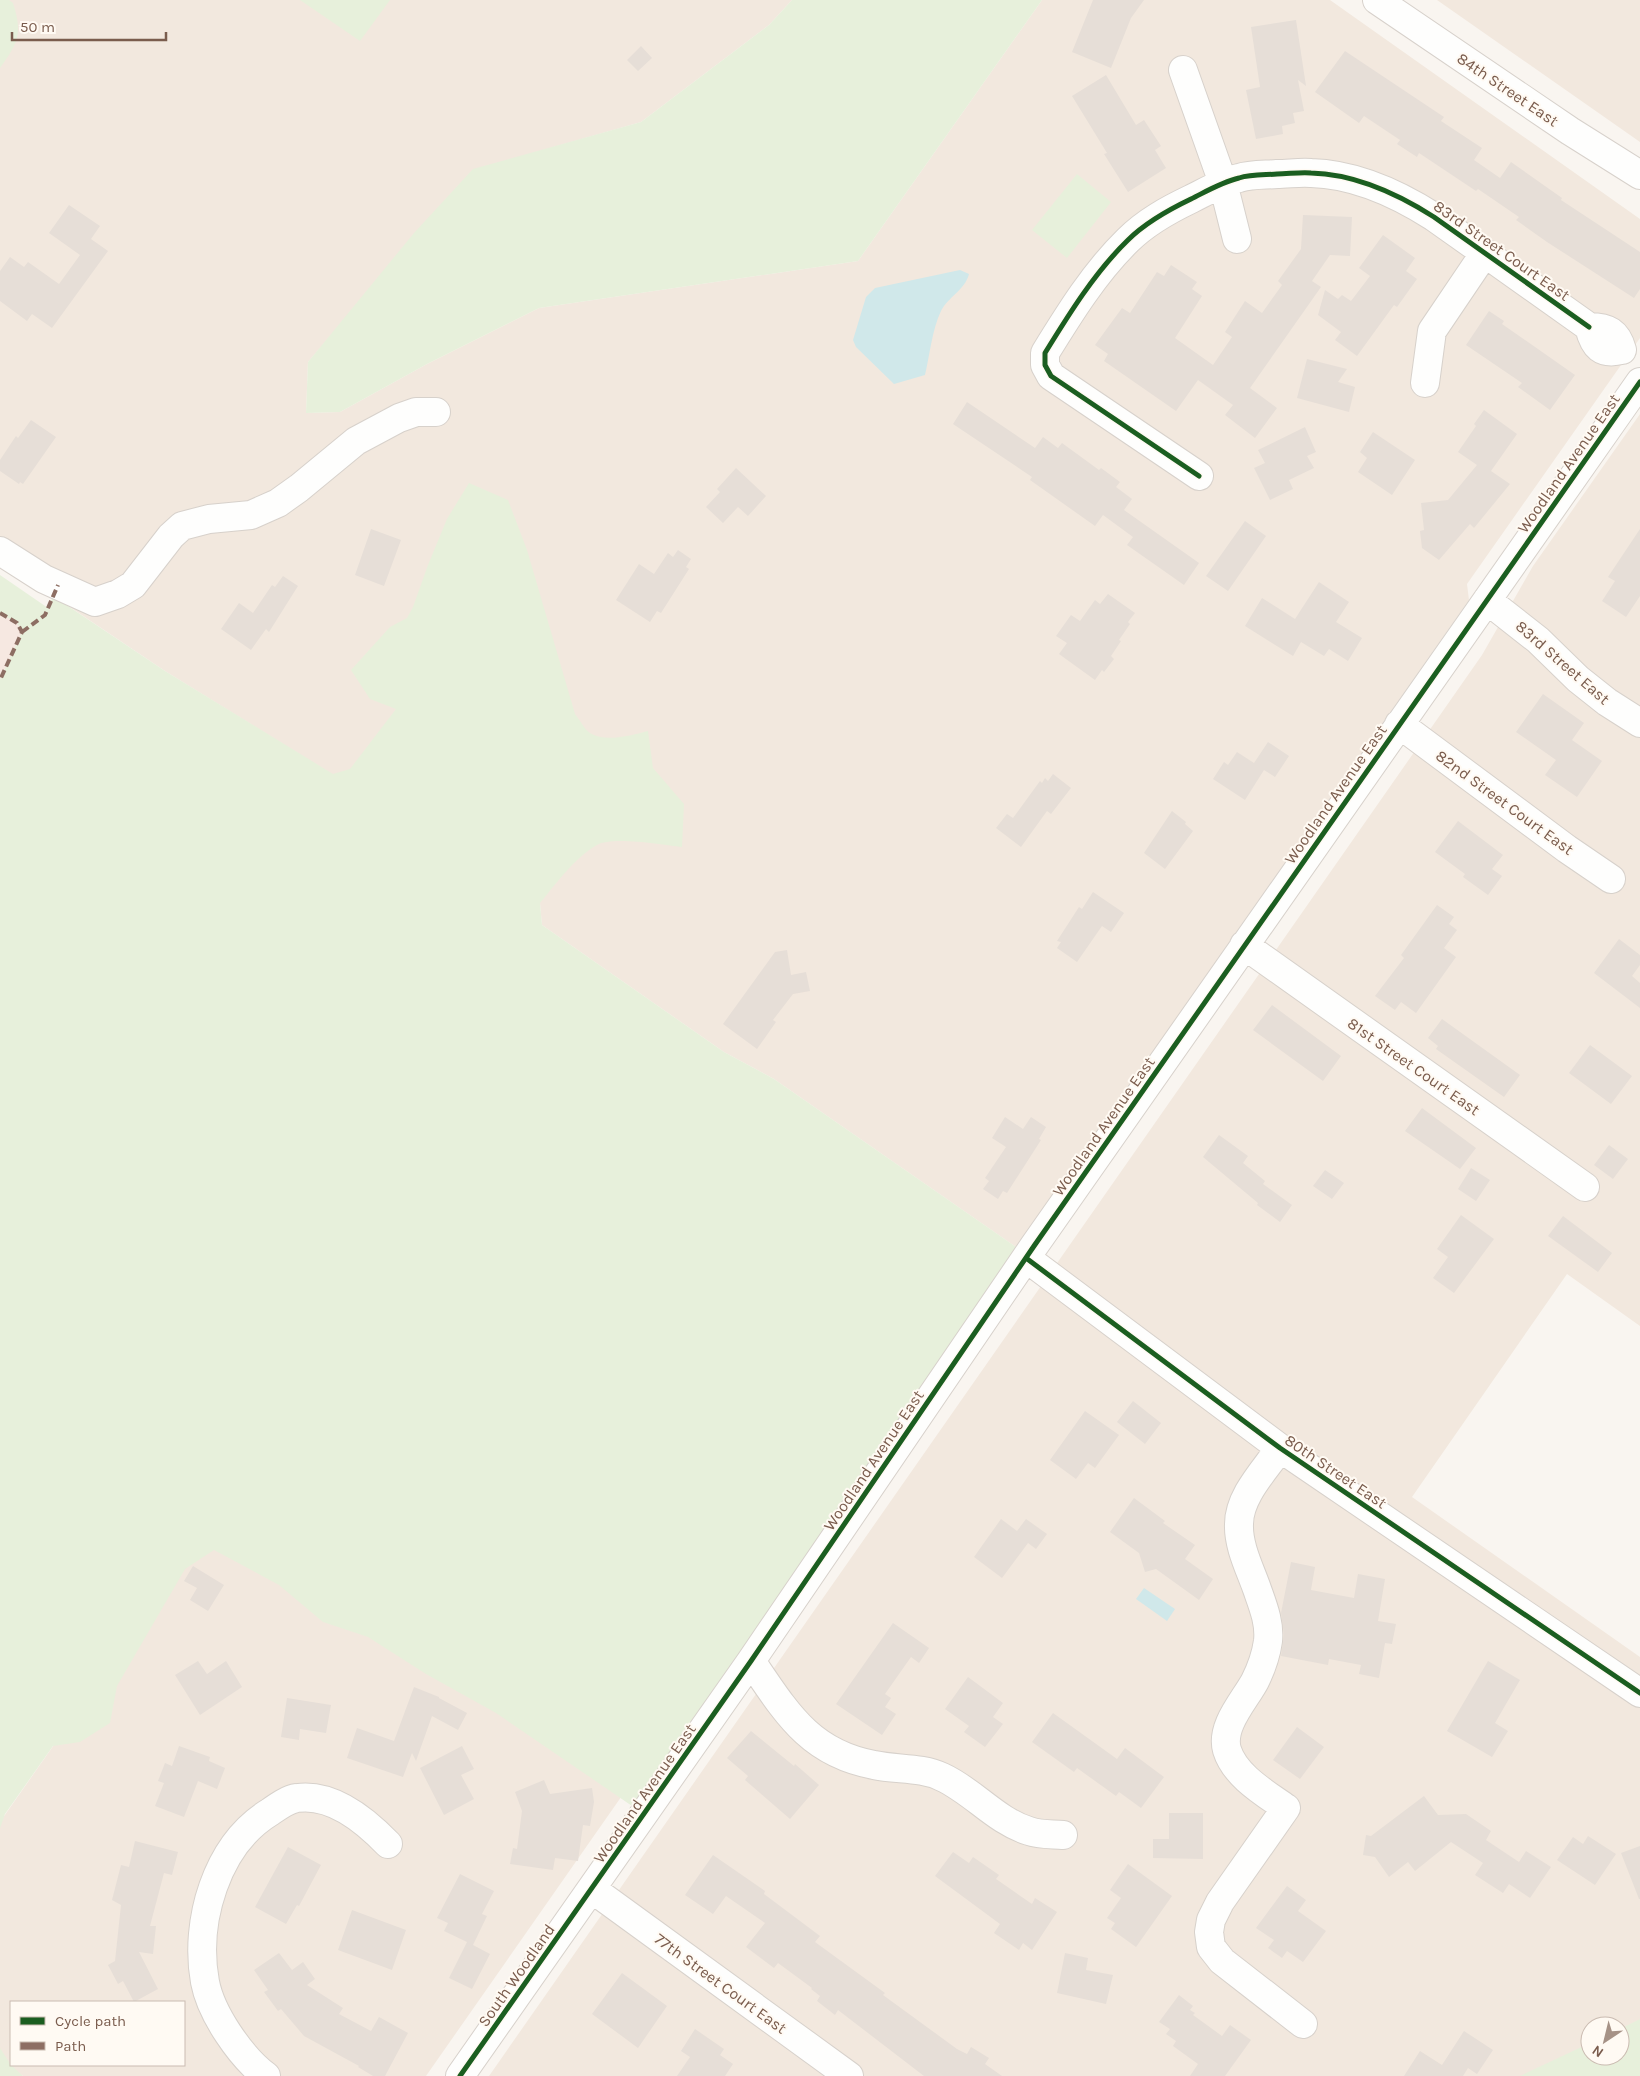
<svg xmlns="http://www.w3.org/2000/svg" width="1640" height="2076" viewBox="0 0 1640 2076" font-family="Karla,sans-serif">
<rect width="100%" height="100%" fill="#f9f5f0"/>
<path fill="#f2e8de" fill-rule="evenodd" d="M0 0H792L769 25 641 122 473 170 308 362 306 413 340 412 427 364 539 308 858 261 1042 0H1330L1640 219V338L1467 584 1469 600 1016 1247 774 1079 724 1052 542 925 540 903 165 671 0 560Z
M1437 0H1640V142Z
M1640 414V1326L1567 1274 1412 1497 1640 1657V2047L1578 2076H489L1482 655 1533 566ZM1590 2026H1620V2056H1590Z
M221 1506 626 1790 426 2076H23L0 2060V1822ZM11 2002H184V2065H11Z"/>
<path fill="#f6e8e1" d="M0 586 52 622 0 724Z"/>
<path fill="#e7f0db" d="M0 0H9L13 3C23 34 18 43 0 68Z
M300 0H390L360 41Z
M792 0H1042L858 261 539 308 427 364 340 412 306 413 308 362 414 233 473 169 641 122 769 25Z
M1077 174 1111 202 1067 258 1032 230Z
M469 483 508 500 527 550 575 714C580 720 584 729 590 733 606 743 632 735 648 731L653 768 684 804 682 847C664 845 612 836 597 845 574 858 557 883 540 903L542 925 724 1052 774 1079 1006 1240 1016 1247 1015 1254 635 1808 496 1713 426 1674 368 1637 323 1622 279 1585 214 1550 185 1569 117 1686 110 1723 80 1742 53 1746 5 1814 0 1828V680L22 632 17 623 0 613V575L48 608 53 596 165 671 333 774 350 769 396 709 370 699 351 670 390 627 407 618 413 607 428 565 447 519Z
M1640 2019V2076H1520L1590 2043V2056H1620V2029Z
M0 2048 11 2065 23 2076H0Z"/>
<path fill="#d0e8ea" d="M960 270 969 274C965 290 948 297 941 311 932 330 930 354 925 375L894 384 856 347 853 340 866 297 875 288Z
M1144 1588 1175 1609 1167 1621 1136 1599Z"/>
<path fill="#e6ded7" d="M1093 0H1144L1131 18 1111 68 1072 52Z
M1296 20 1306 86 1298 80 1304 111 1293 113 1295 123 1282 126 1283 134 1256 139 1246 90 1260 87 1251 27Z
M641 46 652 58 638 71 627 60Z
M1345 51 1444 117 1441 121 1482 148 1474 160 1500 178 1511 162 1562 198 1561 200 1640 252V289L1634 298 1547 242 1516 220 1519 217 1478 189 1476 191 1419 153 1417 157 1397 144 1400 140 1364 116 1359 123 1315 92Z
M1106 75 1136 125 1144 120 1161 146 1155 150 1166 168 1128 192 1104 154 1107 153 1072 96Z
M69 205 100 226 91 239 108 251 52 328 32 314 27 321 0 301V271L10 257 24 267 28 262 59 284 80 255 49 233Z
M1303 215 1352 217 1350 256 1330 255 1312 281 1321 287 1250 388 1277 408 1255 438 1225 415 1233 405 1198 380 1176 411 1104 361 1108 354 1095 345 1122 308 1130 313 1157 272 1164 276 1171 265 1197 282 1192 289 1202 296 1175 338 1213 365 1232 337 1225 332 1245 301 1262 313 1282 285 1278 281 1301 249Z
M1383 235 1415 258 1406 271 1417 279 1397 307 1394 305 1357 356 1335 340 1341 332 1318 315 1325 290 1338 299 1342 295 1351 301 1370 276 1359 268Z
M1489 311 1504 321 1502 324 1575 375 1550 410 1518 387 1522 383 1466 345Z
M1307 359 1347 369 1338 382 1355 387 1349 412 1297 398Z
M967 402 1035 448 1043 437 1058 448 1062 443 1099 470 1101 468 1120 482 1116 487 1132 499 1124 510 1199 563 1184 585 1127 545 1133 537 1103 515 1095 526 1030 480 1032 477 953 424Z
M1484 410 1517 434 1491 471 1510 484 1474 528 1470 524 1439 560 1422 548 1420 531 1424 530 1421 503 1448 500 1477 465 1458 452 1476 426 1474 424Z
M31 420 56 437 23 484 20 482 19 484 0 471V460L16 436 18 438Z
M1305 427 1316 452 1307 456 1314 468 1289 480 1293 489 1270 500 1254 468 1265 463 1258 450Z
M1373 432 1415 460 1392 495 1358 472 1367 458 1360 452Z
M736 468 766 496 748 516 738 507 723 523 706 507 720 492 717 489Z
M1245 521 1266 536 1228 591 1206 576Z
M371 529 401 540 384 586 355 575Z
M1640 529V596L1626 617 1602 601 1615 581 1608 577Z
M678 550 691 559 686 567 689 569 661 613 657 611 650 622 616 600 639 564 654 574 668 553 673 557Z
M283 576 298 586 269 632 266 629 251 650 221 629 239 603 253 613 272 585 275 587Z
M1319 582 1349 602 1336 622 1362 638 1348 661 1329 649 1324 656 1301 642 1293 656 1245 626 1262 598 1295 619Z
M1108 594 1135 613 1128 622 1130 624 1119 640 1121 641 1111 656 1114 659 1104 672 1102 670 1095 680 1059 654 1067 643 1056 636 1071 615 1080 621 1095 600 1100 604Z
M1543 694 1584 723 1572 740 1602 761 1577 797 1545 775 1556 760 1516 732Z
M1268 742 1289 756 1275 777 1264 770 1245 800 1213 779 1224 762 1228 765 1237 752 1254 763Z
M1053 774 1071 788 1051 814 1047 811 1021 847 996 828 1007 814 1013 818 1040 781 1042 783 1045 778 1048 781Z
M1172 811 1186 822 1185 824 1193 831 1165 869 1144 853Z
M1458 821 1503 855 1492 869 1502 876 1488 895 1463 877 1465 874 1435 852Z
M1093 892 1124 913 1111 932 1102 926 1077 962 1057 948 1061 942 1057 941 1079 907 1082 909Z
M1437 905 1454 917 1449 924 1457 930 1444 948 1456 957 1416 1013 1401 1002 1395 1010 1375 996 1404 958 1401 955Z
M1619 939 1640 955V965L1632 976 1640 983V1008L1594 973Z
M787 950 791 975 806 972 810 991 793 994 773 1020 776 1022 757 1049 723 1024 775 952Z
M1272 1005 1341 1056 1323 1081 1253 1030Z
M1442 1019 1520 1075 1504 1097 1436 1049 1438 1046 1428 1038Z
M1590 1045 1632 1076 1611 1104 1569 1073Z
M1422 1108 1476 1148 1460 1169 1405 1131Z
M1005 1117 1023 1129 1031 1117 1046 1127 1039 1139 1041 1140 1007 1193 1003 1191 998 1199 983 1189 989 1181 985 1178 1006 1147 992 1138Z
M1219 1135 1248 1156 1243 1163 1265 1181 1263 1184 1292 1205 1280 1222 1257 1205 1258 1203 1203 1157Z
M1609 1145 1628 1159 1613 1179 1594 1165Z
M1471 1168 1490 1180 1476 1201 1458 1189Z
M1325 1170 1344 1183 1332 1199 1313 1186Z
M1461 1215 1494 1239 1454 1293 1433 1278 1448 1257 1437 1249Z
M1563 1216 1612 1253 1598 1272 1548 1236Z
M1133 1401 1161 1423 1145 1444 1117 1422Z
M1085 1411 1119 1435 1095 1468 1088 1463 1076 1479 1050 1460Z
M1134 1498 1165 1521 1163 1523 1195 1545 1185 1559 1213 1579 1199 1600 1156 1569 1145 1572 1139 1553 1110 1532Z
M1001 1519 1017 1531 1026 1519 1047 1534 1036 1549 1028 1543 1002 1578 974 1557Z
M1291 1562 1315 1567 1311 1590 1354 1598 1358 1574 1385 1579 1378 1621 1396 1624 1392 1644 1385 1643 1379 1678 1359 1674 1361 1665 1329 1659 1328 1665 1281 1656 1284 1635 1281 1613Z
M193 1566 224 1585 208 1611 190 1600 197 1588 184 1581Z
M893 1623 929 1648 919 1663 911 1657 885 1694 891 1698 885 1707 896 1714 882 1735 836 1704Z
M198 1661 207 1674 226 1661 242 1687 200 1715 175 1675Z
M1488 1661 1520 1680 1495 1723 1508 1731 1492 1757 1447 1731Z
M968 1677 1003 1703 993 1717 1003 1724 985 1747 964 1732 969 1726 945 1709Z
M414 1687 439 1697V1698L467 1713 458 1730 432 1716 416 1761 412 1753 403 1777 347 1758 357 1728 394 1741Z
M287 1698 331 1705 326 1733 300 1729 299 1740 281 1737Z
M1053 1713 1117 1759 1125 1748 1164 1777 1141 1808 1119 1792 1116 1796 1077 1768 1074 1772 1032 1742Z
M1297 1727 1324 1747 1300 1779 1273 1760Z
M751 1731 794 1766 795 1764 819 1785 790 1819 745 1780 748 1776 727 1758Z
M179 1746 210 1757 209 1761 225 1768 217 1789 198 1781 184 1817 155 1806 164 1783 158 1781 165 1763 172 1766Z
M462 1746 474 1769 461 1775 474 1799 444 1815 420 1768Z
M544 1780 550 1794 592 1788 594 1802 590 1826 583 1825 578 1861 555 1858 553 1870 510 1864 513 1848 517 1849 522 1811 515 1792Z
M1424 1796 1438 1815 1466 1814 1491 1831 1486 1840 1519 1862 1526 1851 1551 1867 1530 1898 1509 1884 1503 1893 1475 1875 1483 1863 1451 1842 1415 1871 1408 1862 1389 1877 1375 1857 1363 1855 1366 1835 1371 1836Z
M1169 1813H1203V1859L1153 1858V1839H1169Z
M1588 1836 1616 1854 1595 1885 1557 1860 1573 1837 1583 1844Z
M135 1841 178 1852 172 1875 164 1873 150 1926H156L153 1954 139 1952 158 1989 134 2002 123 1981 118 1984 108 1965 115 1961 121 1905 112 1900 121 1865 129 1867Z
M1640 1846V1899H1639L1621 1853Z
M288 1847 321 1865 299 1906 297 1905 286 1924 255 1907Z
M953 1852 969 1863 973 1857 999 1875 996 1879 1032 1904 1035 1898 1057 1912 1032 1950 1023 1943 1019 1950 994 1933 1000 1924 935 1876Z
M713 1855 765 1891 764 1894 820 1936 815 1942 885 1993 883 1995 957 2049 967 2054 971 2047 989 2058 985 2064 1002 2076H924L838 2010 835 2015 817 2001 820 1996 811 1989 812 1988 778 1963 774 1968 746 1947 765 1923 726 1896 713 1914 685 1895Z
M1128 1864 1172 1896 1136 1947 1111 1929 1115 1923 1107 1918 1121 1898 1110 1890Z
M460 1874 494 1891 482 1914 487 1916 473 1945 490 1954 472 1989 449 1978 467 1942 444 1931 448 1923 437 1918Z
M1287 1886 1306 1900 1298 1911 1326 1931 1303 1962 1287 1951 1282 1958 1268 1948 1274 1940 1256 1928Z
M352 1910 406 1930 392 1970 338 1950Z
M279 1953 292 1970 303 1962 315 1979 307 1985 343 2008 339 2014 371 2031 379 2017 408 2033 385 2076H373L358 2067 359 2066 304 2036 281 2009 278 2011 264 1992 268 1990 254 1970Z
M1065 1953 1088 1958 1086 1970 1113 1975 1106 2004 1057 1993Z
M622 1973 667 2006 638 2048 592 2014Z
M1179 1995 1193 2006 1190 2010 1195 2013 1193 2015 1222 2036 1230 2025 1251 2040 1225 2076H1190L1198 2064 1173 2046 1176 2041 1166 2034 1170 2029 1159 2022Z
M695 2029 724 2049 720 2055 733 2064 725 2076H677L690 2057 681 2051Z
M1464 2031 1493 2050 1477 2074 1468 2068 1463 2076H1404L1420 2051 1442 2065Z"/>
<g fill="none" stroke-linecap="round" stroke-linejoin="round">
<g stroke="#d7d1cb" stroke-width="30">
<path id="minor" d="M1377 0 1570 131 1640 175
M1183 70 1223 183 1237 239
M1589 327C1608 327 1617 332 1622 350 1601 355 1594 347 1589 327Z
M1425 383 1432 331 1484 254
M1199 476 1051 376 1045 365V353C1069 314 1095 272 1128 240 1146 222 1168 210 1191 199 1207 191 1222 182 1239 178 1251 174 1265 175 1277 174 1288 174 1300 172 1311 173 1355 174 1398 194 1434 217L1589 327
M0 551 44 579 95 602 118 594 133 585 171 536 182 526 209 519 251 515 278 503 299 488 356 441 399 418 416 412H436
M1487 600 1538 640 1578 679 1607 702 1640 723
M1399 724 1567 849 1611 879
M1244 945 1585 1187
M1026 1258 1280 1448 1640 1693
M1280 1448C1265 1470 1239 1496 1239 1524 1238 1546 1250 1569 1257 1589 1263 1606 1270 1623 1268 1641 1266 1655 1261 1669 1255 1681 1245 1700 1220 1726 1227 1750 1235 1776 1265 1793 1286 1808L1220 1902 1211 1920 1209 1932 1211 1947 1222 1961 1303 2024
M751 1661C786 1712 809 1753 874 1765 897 1770 921 1767 942 1777 973 1791 996 1821 1029 1831 1040 1835 1052 1834 1063 1835
M592 1889 849 2076
M266 2076C241 2057 211 2014 205 1982 194 1922 216 1845 270 1812 277 1807 288 1799 297 1798 332 1793 366 1821 388 1844
M460 2076 751 1661 1034 1246 1640 382"/>
</g>
<use href="#minor" stroke="#fefefd" stroke-width="28"/>
<path stroke="#8d6e63" stroke-width="4" stroke-dasharray="8 4" stroke-linecap="butt" d="M0 613 17 623 22 632 0 680
M22 632 45 615 58 585"/>
<g stroke="#fffaf3" stroke-width="8">
<path id="cycleway" d="M1199 476 1051 376 1045 365V353C1069 314 1095 272 1128 240 1146 222 1168 210 1191 199 1207 191 1222 182 1239 178 1251 174 1265 175 1277 174 1288 174 1300 172 1311 173 1355 174 1398 194 1434 217L1589 327
M1026 1258 1280 1448 1640 1693
M460 2076 751 1661 1034 1246 1640 382"/>
</g>
<use href="#cycleway" stroke="#1b5e20" stroke-width="5"/>
</g>
<g text-anchor="middle" stroke-width="4" stroke-linejoin="round" paint-order="stroke">
<g font-size="16" fill="#7a5c4d" stroke="#fffaf3">
<text transform="translate(1508 89) rotate(34)" y="6">84th Street East</text>
<text transform="translate(1502 250) rotate(35)" y="6">83rd Street Court East</text>
<text transform="translate(1568 463) rotate(-55)" y="6">Woodland Avenue East</text>
<text transform="translate(1563 662) rotate(41)" y="6">83rd Street East</text>
<text transform="translate(1335 794) rotate(-55)" y="6">Woodland Avenue East</text>
<text transform="translate(1505 802) rotate(36)" y="6">82nd Street Court East</text>
<text transform="translate(1414 1066) rotate(35)" y="6">81st Street Court East</text>
<text transform="translate(1103 1126) rotate(-55)" y="6">Woodland Avenue East</text>
<text transform="translate(873 1460) rotate(-56)" y="6">Woodland Avenue East</text>
<text transform="translate(1336 1471) rotate(34)" y="6">80th Street East</text>
<text transform="translate(644 1793) rotate(-55)" y="6">Woodland Avenue East</text>
<text transform="translate(516 1975) rotate(-55)" y="6">South Woodland</text>
<text transform="translate(721 1983) rotate(36)" y="6">77th Street Court East</text>
</g>
</g>
<rect x="10" y="2001" width="175" height="65" fill="#fffaf3" stroke="#cabbb1"/>
<rect x="20" y="2017" width="25" height="8" fill="#1b5e20" stroke="#cabbb1"/>
<text x="55" y="2026" font-size="15" fill="#7a5c4d">Cycle path</text>
<rect x="20" y="2042" width="25" height="8" fill="#8d6e63" stroke="#cabbb1"/>
<text x="55" y="2051" font-size="15" fill="#7a5c4d">Path</text>
<g transform="translate(1605 2041) rotate(215)"><circle r="24" fill="#fffaf3" stroke="#cabbb1"/>
<path d="M0-4L9 19L0 12L-9 19Z" fill="#a69286"/>
<text y="-8" font-size="14" font-weight="bold" text-anchor="middle" fill="#7a5c4d">N</text>
</g>
<path d="M12 32v8h154v-8" fill="none" stroke="#7a5c4d" stroke-width="2.5"/>
<text x="20" y="32" font-size="15" fill="#7a5c4d" stroke="#fffaf3" stroke-width="4" paint-order="stroke">50 m</text>
</svg>
